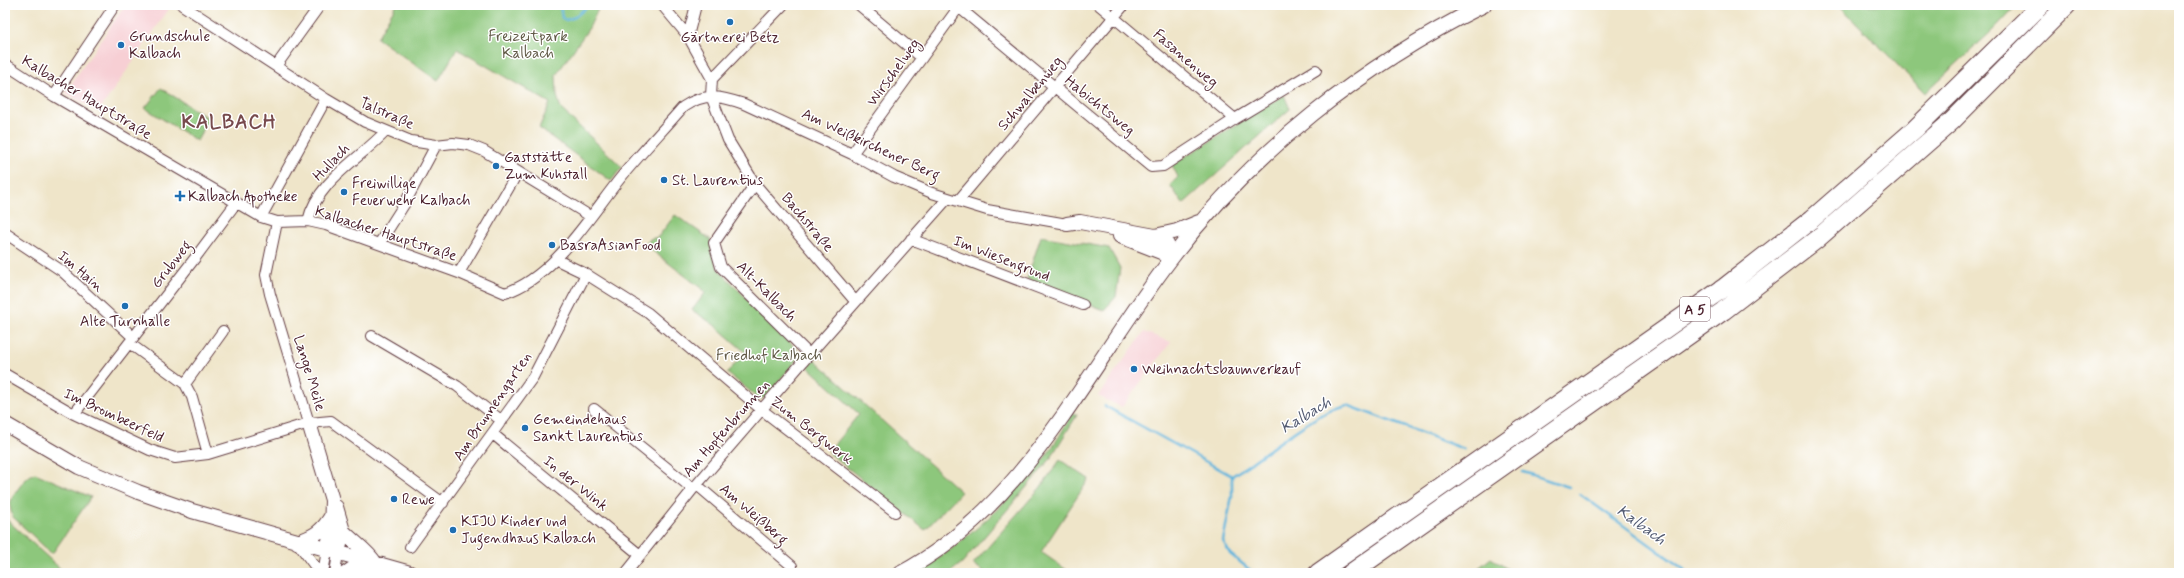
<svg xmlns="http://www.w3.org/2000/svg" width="2184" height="578" viewBox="0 0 2184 578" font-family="Mynerve,sans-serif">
<rect width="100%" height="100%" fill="#fff"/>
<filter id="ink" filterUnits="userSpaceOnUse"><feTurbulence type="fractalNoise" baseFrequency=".025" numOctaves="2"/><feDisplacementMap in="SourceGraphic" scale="8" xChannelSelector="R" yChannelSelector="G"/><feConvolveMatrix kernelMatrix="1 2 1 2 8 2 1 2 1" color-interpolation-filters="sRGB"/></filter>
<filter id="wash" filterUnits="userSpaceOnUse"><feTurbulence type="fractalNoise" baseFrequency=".012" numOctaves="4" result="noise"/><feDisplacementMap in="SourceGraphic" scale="16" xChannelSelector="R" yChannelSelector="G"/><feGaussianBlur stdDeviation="0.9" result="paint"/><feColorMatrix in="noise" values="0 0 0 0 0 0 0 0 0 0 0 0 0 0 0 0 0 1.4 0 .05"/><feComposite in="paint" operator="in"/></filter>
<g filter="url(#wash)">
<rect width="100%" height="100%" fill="#efe5c9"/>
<path fill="#f7cfd4" d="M125 5H163L169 9 99 111 65 93Z
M1144 332 1171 342 1122 407 1098 396Z"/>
<path fill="#8dc77b" stroke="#6c7353" d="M396 5H600L589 28 556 75 557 96 561 109 622 167 611 181 539 128 550 103 457 49 438 81 377 38Z
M1839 5H2017L1993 30 1925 93Z
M161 88 209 119 197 141 145 108Z
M1284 95 1290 109 1183 204 1170 185 1178 177 1172 165Z
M675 215 710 239 718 269 797 350 796 361 764 398H759L727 373 745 352 713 324 692 310 706 292 645 245 650 239 658 237Z
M1041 236 1109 248 1120 268 1116 297 1104 310 1027 279Z
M814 359 961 492 925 530 828 452 859 414 808 367Z
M1073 413 1077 415 1048 462 962 563 949 573H915C963 546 1011 499 1045 457 1056 444 1064 427 1073 413Z
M1060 460 1089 479 1041 552 1071 573H986L973 564 1040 488Z
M35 473 91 497 52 554 13 517C11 512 9 506 11 501 15 492 26 476 35 473Z
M5 518 65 573H5Z
M1491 558 1514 573H1472Z"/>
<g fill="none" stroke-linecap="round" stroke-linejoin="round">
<path stroke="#61b5dd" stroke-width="2.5" d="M560 5 562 18 566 20 575 17 589 5
M1105 406 1232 476C1264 456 1313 412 1347 405L1464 449
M1523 472 1569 487
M1232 476V496L1223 541 1230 554 1254 573
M1580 494 1689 573"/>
</g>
</g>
<g filter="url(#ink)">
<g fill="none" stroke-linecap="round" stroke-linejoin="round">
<g stroke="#633d43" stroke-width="12">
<path id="street" d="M182 5 326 99 365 122 411 141 436 145 453 143 469 145 484 151 590 216
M662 5 688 36 712 79 711 96 728 140 755 184 855 301
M859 5 922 58
M956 5 1151 167 1163 166 1235 119 1316 70
M1099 5 1235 119
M688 36 696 5
M5 64 54 96 261 217 277 222 308 221 326 225 459 273 505 293C555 277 590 215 622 176 642 152 663 130 683 107 706 92 720 96 744 104L852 154 894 177 932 193 987 210 1067 224
M276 66 320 5
M712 79 783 5
M54 96 115 5
M852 154 958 8
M755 184 714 243 721 267 809 354
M958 201 1124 5
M261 217 326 99
M308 221C317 181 360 159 386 131
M277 222 266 275 270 294 309 423
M5 233 62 271 133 337
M911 239 1083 305
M379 244 405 203 436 145
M557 260 586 274 648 313 762 410 895 512
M459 273 518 172
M372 336 457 386 502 421
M129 343 185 384
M5 374 74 414 150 450 175 458 208 454 309 423 331 421 443 503
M594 409 693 489
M74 414 195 258 236 203
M493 434 640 555
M208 454 192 397 185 384 223 331
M697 485 792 566
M297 542 320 573
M410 547 533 377 586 274
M323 573 327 550
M335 573 338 553
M343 573 350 568 371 564
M626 573 693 489 807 357 948 198"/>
</g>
<g stroke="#633d43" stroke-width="16">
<path id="secondary" d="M1067 224 1080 222 1155 236C1167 240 1169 246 1171 258
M1120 236 1161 252 1171 258
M1155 236 1177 231 1199 222
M309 423 332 500 331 532 327 550
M5 424 79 467 138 492 192 511 410 573
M336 507 343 531 338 553
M343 531C354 543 367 550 375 563
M297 542C314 537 323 531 332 515
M901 573C1026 506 1088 367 1171 259 1253 151 1363 65 1484 5"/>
</g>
<g stroke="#633d43" stroke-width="20">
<path id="highway" d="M1318 573 1725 287 1812 219 1915 129 2041 5
M1351 573 1723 311 1817 239 1952 121 2067 5"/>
</g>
<use href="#street" stroke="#fff" stroke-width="10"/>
<use href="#secondary" stroke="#fff" stroke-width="14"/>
<use href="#highway" stroke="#fff" stroke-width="18"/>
</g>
</g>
<g fill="#1f6fb2" stroke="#fff" stroke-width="1.5">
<circle cx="730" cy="22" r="4"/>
<circle cx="121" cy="45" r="4"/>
<circle cx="496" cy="166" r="4"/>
<circle cx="664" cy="180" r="4"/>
<circle cx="344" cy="192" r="4"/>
<path d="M178 190h4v4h4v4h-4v4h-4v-4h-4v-4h4z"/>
<circle cx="552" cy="245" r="4"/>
<circle cx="125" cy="306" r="4"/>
<circle cx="1134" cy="369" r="4"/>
<circle cx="525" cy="428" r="4"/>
<circle cx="394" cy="499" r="4"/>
<circle cx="453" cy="530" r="4"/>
</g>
<g text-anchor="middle" stroke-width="3" stroke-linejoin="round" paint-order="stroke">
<rect fill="#fff" stroke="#80626b" stroke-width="1" x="1680" y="297" width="30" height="24" rx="3"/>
<g font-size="14" font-weight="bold" fill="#4a1f2b">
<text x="1695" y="314">A 5</text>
</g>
<g font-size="15" fill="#4a1f2b" stroke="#fff" text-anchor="start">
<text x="129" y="41">Grundschule<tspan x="129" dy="17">Kalbach</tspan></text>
<text x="730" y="42" text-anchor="middle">Gärtnerei Betz</text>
<text x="504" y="162">Gaststätte<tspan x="504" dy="17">Zum Kuhstall</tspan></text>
<text x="672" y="185">St. Laurentius</text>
<text x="352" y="188">Freiwillige<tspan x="352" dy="17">Feuerwehr Kalbach</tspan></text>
<text x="188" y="201">Kalbach Apotheke</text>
<text x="560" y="250">BasraAsianFood</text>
<text x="125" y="326" text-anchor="middle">Alte Turnhalle</text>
<text x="1142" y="374">Weihnachtsbaumverkauf</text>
<text x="533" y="424">Gemeindehaus<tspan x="533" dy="17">Sankt Laurentius</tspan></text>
<text x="402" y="504">Rewe</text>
<text x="461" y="526">KIJU Kinder und<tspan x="461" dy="17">Jugendhaus Kalbach</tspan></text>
</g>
<g font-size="15" fill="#615a47" stroke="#fff">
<text x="528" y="41">Freizeitpark<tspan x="528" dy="17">Kalbach</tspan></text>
<text x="769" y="360">Friedhof Kalbach</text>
</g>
<g font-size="15" fill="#4a1f2b" stroke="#fff">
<text transform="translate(1186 58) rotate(41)" y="5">Fasanenweg</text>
<text transform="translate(893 72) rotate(-54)" y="5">Wirschelweg</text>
<text transform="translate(1030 93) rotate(-50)" y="5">Schwalbenweg</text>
<text transform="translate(87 97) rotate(31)" y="5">Kalbacher Hauptstraße</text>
<text transform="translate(1100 105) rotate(39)" y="5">Habichtsweg</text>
<text transform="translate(387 113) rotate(24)" y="5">Talstraße</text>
<text transform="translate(871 144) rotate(25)" y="5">Am Weißkirchener Berg</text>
<text transform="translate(331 162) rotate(-46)" y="5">Hullach</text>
<text transform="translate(808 222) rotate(50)" y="5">Bachstraße</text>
<text transform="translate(386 233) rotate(18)" y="5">Kalbacher Hauptstraße</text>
<text transform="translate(1002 258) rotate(21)" y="5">Im Wiesengrund</text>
<text transform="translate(171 264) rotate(-52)" y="5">Grubweg</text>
<text transform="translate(81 271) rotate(40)" y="5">Im Hain</text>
<text transform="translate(767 291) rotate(45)" y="5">Alt-Kalbach</text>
<text transform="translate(310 373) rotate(73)" y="5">Lange Meile</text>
<text transform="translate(492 406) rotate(-56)" y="5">Am Brunnengarten</text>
<text transform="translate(114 415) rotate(25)" y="5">Im Brombeerfeld</text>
<text transform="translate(726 428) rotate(-49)" y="5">Am Hopfenbrunnen</text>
<text transform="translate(812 430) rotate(38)" y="5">Zum Bergwerk</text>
<text transform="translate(576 483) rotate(39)" y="5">In der Wink</text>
<text transform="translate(754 514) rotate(41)" y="5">Am Weißberg</text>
</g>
<g font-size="16" font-style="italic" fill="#535b72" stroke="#fff">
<text transform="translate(1305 414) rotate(-31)" y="6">Kalbach</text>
<text transform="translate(1642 524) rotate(36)" y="6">Kalbach</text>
</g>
<g font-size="19" font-weight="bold" letter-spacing="1" fill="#774a4d" stroke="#fff">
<text x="229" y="128">KALBACH</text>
</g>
</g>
<rect width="2184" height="578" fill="none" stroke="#fff" stroke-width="20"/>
</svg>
